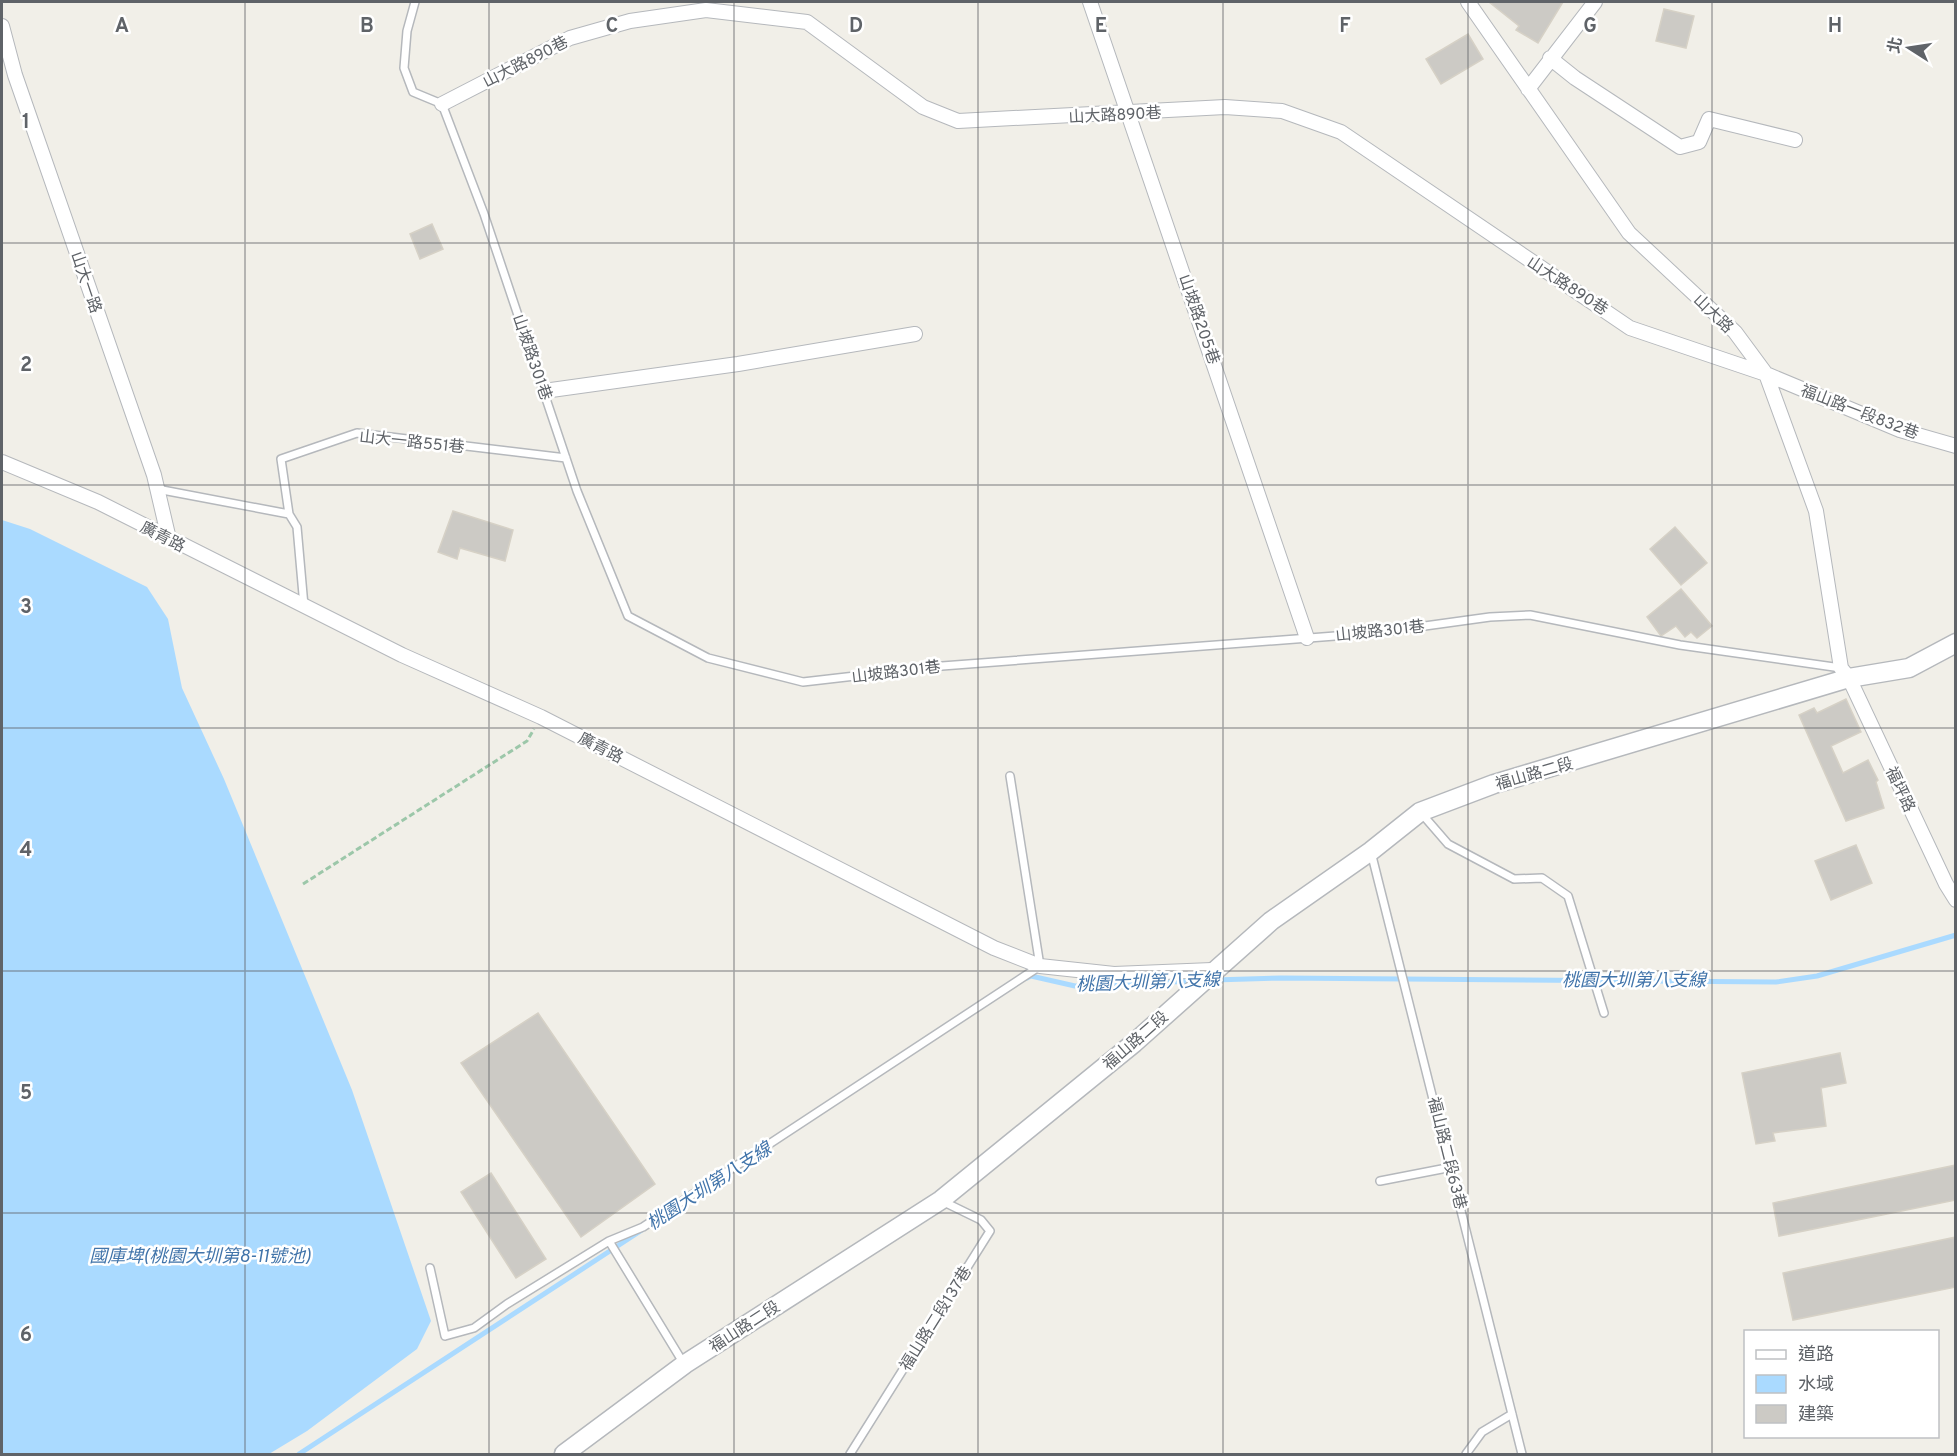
<svg xmlns="http://www.w3.org/2000/svg" width="1957" height="1456" viewBox="0 0 1957 1456" font-family="Overpass,'Noto Sans TC',sans-serif">
<rect width="100%" height="100%" fill="#f1efe8"/>
<path fill="#aadaff" d="M2 520 30 529 147 587 168 619 182 688 224 779 352 1090 431 1321 417 1349 307 1431 269 1454H2Z"/>
<g fill="none" stroke-linecap="round" stroke-linejoin="round">
<path stroke="#aadaff" stroke-width="5" d="M1027 978 1031 976 1075 986 1195 981
M1214 980 1281 978 1776 982 1817 976 1956 935
M299 1454 642 1230"/>
</g>
<path fill="#cccac5" stroke="#d6d1c6" stroke-width="1.5" d="M1489 2H1563L1538 43 1516 30 1519 26Z
M1664 9 1694 16 1686 48 1656 41Z
M1468 34 1483 59 1441 84 1426 59Z
M432 224 443 249 420 259 410 234Z
M453 511 513 530 505 561 460 548 457 559 438 552Z
M1675 527 1707 563 1681 585 1650 549Z
M1681 589 1712 626 1697 638 1691 632 1685 637 1676 626 1661 636 1647 617Z
M1846 699 1861 732 1831 746 1843 773 1868 760 1878 780 1876 782 1884 808 1846 821 1799 715 1814 708 1817 713Z
M1856 845 1872 883 1831 900 1815 861Z
M538 1013 655 1184 581 1237 461 1063Z
M1840 1053 1846 1083 1821 1088 1826 1126 1773 1133 1775 1141 1756 1144 1742 1073Z
M1956 1165V1200L1779 1236 1773 1203Z
M491 1173 546 1259 516 1278 461 1192Z
M1956 1237V1287L1793 1320 1783 1273Z"/>
<g fill="none" stroke-linecap="round" stroke-linejoin="round">
<g stroke="#b5b8bc" stroke-width="10">
<path id="service" d="M415 2 407 31 404 68 413 92 442 104 484 214 577 491 628 616 708 658 803 682 942 666 1374 633 1490 617 1530 615 1680 645 1841 668
M157 489 289 514
M304 606 297 527 289 514 281 459 357 433 566 458
M1422 814 1448 844 1514 879 1542 878 1568 896 1604 1013
M1371 852 1522 1454
M1380 1181 1452 1167
M609 1241 684 1364
M430 1268 445 1336 474 1328 507 1304 609 1241 643 1227 1040 966 1010 776
M850 1454 990 1231 981 1220 942 1201
M1466 1454 1482 1432 1512 1414"/>
</g>
<g stroke="#b5b8bc" stroke-width="16">
<path id="minor" d="M1090 2 1307 638
M1468 2 1629 233 1735 332 1766 374 1816 511 1841 668 1849 678 1946 884 1956 900
M2 26 15 75 154 475 169 539
M1550 58 1575 78 1680 147 1699 142 1709 119 1795 140
M1528 89 1595 2
M442 104 570 38 630 21 706 10 807 22 923 107 958 121 1225 107 1282 111 1341 132 1630 328 1766 374 1900 430 1956 446
M544 391 738 364 915 334
M2 462 98 502 402 655 541 717 994 948 1040 966 1114 974 1212 970"/>
</g>
<g stroke="#b5b8bc" stroke-width="21">
<path id="tertiary" d="M564 1454 685 1364 941 1200 1134 1043 1271 921 1371 851 1420 812 1494 784 1849 678 1909 668 1956 643"/>
</g>
<path stroke="#9cc7a9" stroke-width="3" stroke-dasharray="6 3" stroke-linecap="butt" d="M303 884 527 741 534 729"/>
<use href="#service" stroke="#fff" stroke-width="7"/>
<use href="#minor" stroke="#fff" stroke-width="14"/>
<use href="#tertiary" stroke="#fff" stroke-width="18"/>
</g>
<path fill="none" stroke="#5f6368" stroke-width="1.5" stroke-opacity="0.55" d="M245 2V1454M489 2V1454M734 2V1454M978 2V1454M1223 2V1454M1468 2V1454M1712 2V1454M2 243H1956M2 485H1956M2 728H1956M2 971H1956M2 1213H1956"/>
<g text-anchor="middle" stroke-width="5" stroke-linejoin="round" paint-order="stroke">
<g font-size="16" fill="#5f6368" stroke="#fff">
<text transform="translate(525 61) rotate(-27)" y="6">山大路890巷</text>
<text transform="translate(1115 114) rotate(-3)" y="6">山大路890巷</text>
<text transform="translate(87 282) rotate(71)" y="6">山大一路</text>
<text transform="translate(1568 285) rotate(33)" y="6">山大路890巷</text>
<text transform="translate(1714 313) rotate(44)" y="6">山大路</text>
<text transform="translate(1200 319) rotate(71)" y="6">山坡路205巷</text>
<text transform="translate(533 357) rotate(71)" y="6">山坡路301巷</text>
<text transform="translate(1860 411) rotate(21)" y="6">福山路一段832巷</text>
<text transform="translate(412 441) rotate(6)" y="6">山大一路551巷</text>
<text transform="translate(163 536) rotate(27)" y="6">廣青路</text>
<text transform="translate(1380 630) rotate(-6)" y="6">山坡路301巷</text>
<text transform="translate(896 671) rotate(-7)" y="6">山坡路301巷</text>
<text transform="translate(601 747) rotate(27)" y="6">廣青路</text>
<text transform="translate(1534 773) rotate(-16)" y="6">福山路二段</text>
<text transform="translate(1901 789) rotate(65)" y="6">福坪路</text>
<text transform="translate(1135 1040) rotate(-41)" y="6">福山路二段</text>
<text transform="translate(1448 1153) rotate(76)" y="6">福山路二段63巷</text>
<text transform="translate(935 1318) rotate(-58)" y="6">福山路二段137巷</text>
<text transform="translate(744 1326) rotate(-33)" y="6">福山路二段</text>
</g>
<g font-size="18" font-style="italic" fill="#4174aa" stroke="#fff">
<text x="1634" y="986">桃園大圳第八支線</text>
<text transform="translate(1148 982) rotate(-2)" y="6">桃園大圳第八支線</text>
<text transform="translate(709 1186) rotate(-33)" y="6">桃園大圳第八支線</text>
<text x="200" y="1262">國庫埤(桃園大圳第8-11號池)</text>
</g>
</g>
<g font-size="20" text-anchor="middle" font-weight="bold" fill="#5f6368" stroke="#fff" stroke-width="5" stroke-linejoin="round" paint-order="stroke">
<text x="122" y="32">A</text>
<text x="367" y="32">B</text>
<text x="612" y="32">C</text>
<text x="856" y="32">D</text>
<text x="1101" y="32">E</text>
<text x="1345" y="32">F</text>
<text x="1590" y="32">G</text>
<text x="1835" y="32">H</text>
<text x="26" y="128">1</text>
<text x="26" y="371">2</text>
<text x="26" y="613">3</text>
<text x="26" y="856">4</text>
<text x="26" y="1099">5</text>
<text x="26" y="1341">6</text>
</g>
<rect width="1957" height="1456" fill="none" stroke="#5f6368" stroke-width="6"/>
<rect x="1744" y="1330" width="195" height="108" fill="#ffffff" stroke="#bfc1c3" stroke-width="1.5"/>
<rect x="1756" y="1350" width="30" height="9" fill="#ffffff" stroke="#bfc1c3" stroke-width="1.5"/>
<text x="1798" y="1360" font-size="18" fill="#5f6368">道路</text>
<rect x="1756" y="1375" width="30" height="18" fill="#aadaff" stroke="#bfc1c3" stroke-width="1.5"/>
<text x="1798" y="1390" font-size="18" fill="#5f6368">水域</text>
<rect x="1756" y="1405" width="30" height="18" fill="#cccac5" stroke="#bfc1c3" stroke-width="1.5"/>
<text x="1798" y="1420" font-size="18" fill="#5f6368">建築</text>
<g transform="translate(1909 48) rotate(282)" stroke="#ffffff" stroke-width="4.5" paint-order="stroke">
<path d="M0-4.5L10 22L0 15L-10 22Z" fill="#5f6368"/>
<text y="-9" font-size="16" font-weight="bold" text-anchor="middle" fill="#5f6368">北</text>
</g>
</svg>
